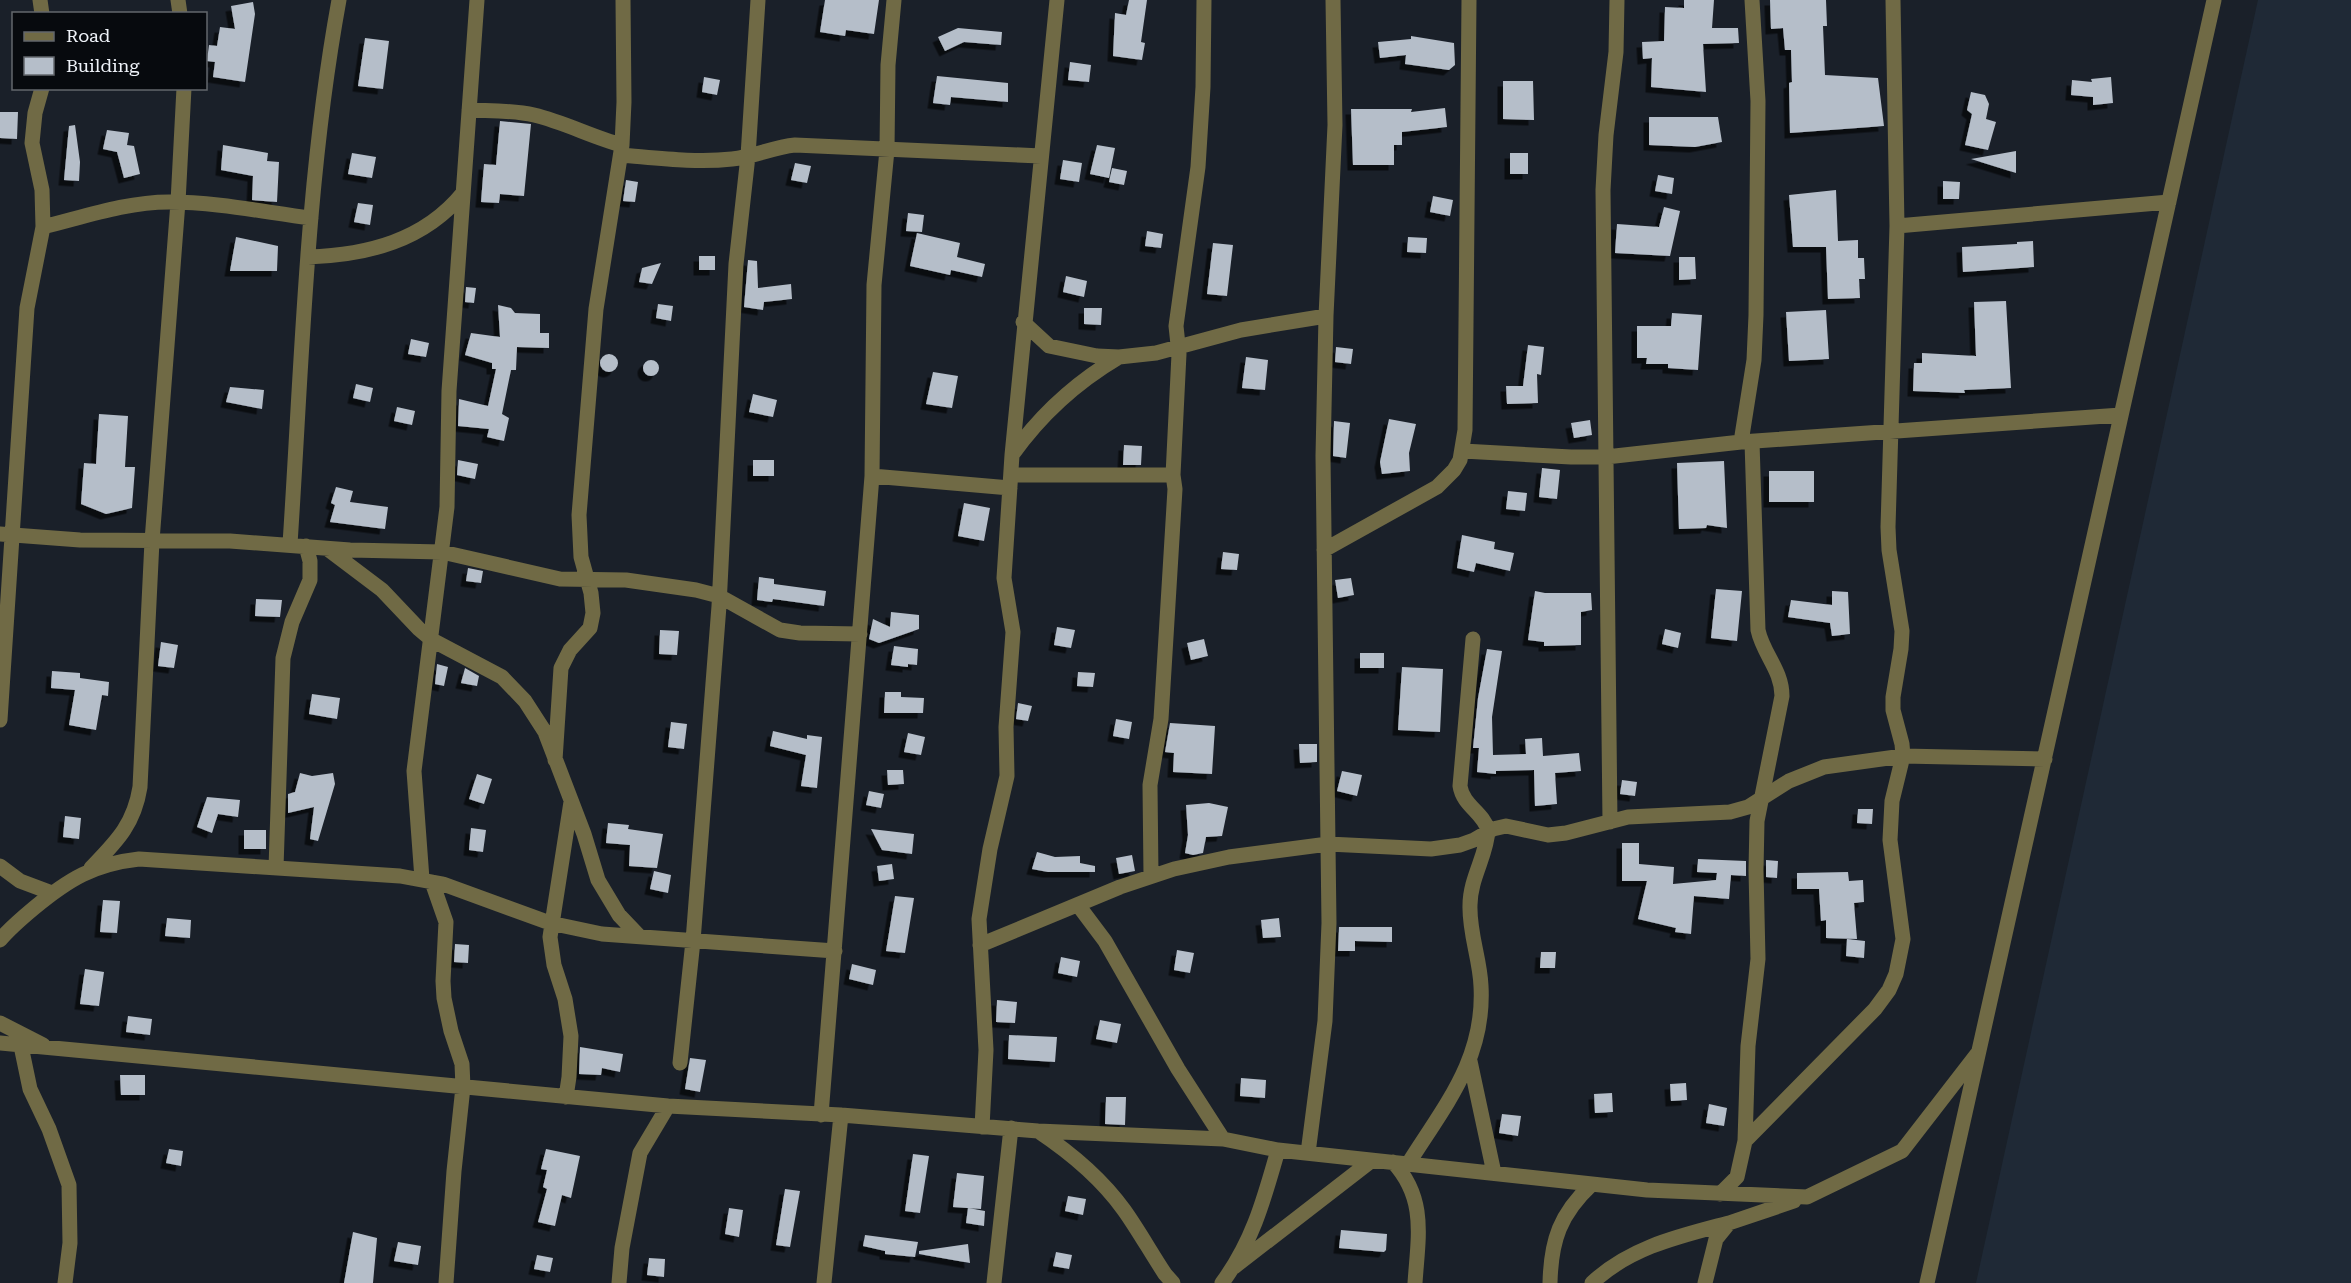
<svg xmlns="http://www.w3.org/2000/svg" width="2351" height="1283" viewBox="0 0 2351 1283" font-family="'Roboto Serif',serif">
<defs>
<filter id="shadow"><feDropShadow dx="-5.5" dy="5.5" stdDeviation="0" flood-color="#0009"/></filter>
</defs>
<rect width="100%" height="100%" fill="#1a2029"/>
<path fill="#1f2936" d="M2258 0H2351V1283H1976Z"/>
<path fill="#b5bec9" filter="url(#shadow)" d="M825 0H879L874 34 846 30 845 36 820 32Z
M1129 0H1147L1141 42 1145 43 1142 60 1113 56 1115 13 1126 15Z
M1684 0H1714L1712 28H1738L1739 43 1703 44 1706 92 1651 87 1652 58 1643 59 1642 42 1664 41 1665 7 1684 8Z
M1770 0H1826L1827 26H1823L1825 75 1878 78 1884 126 1790 133 1789 83 1792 82 1791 50H1785L1783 28 1771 29Z
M253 2 255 14 245 82 213 77 215 62 207 61 209 45 217 46 220 27 235 29 231 6Z
M958 28 1002 32 1001 45 964 42 945 51 938 37Z
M1411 36 1454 43 1455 65 1449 70 1405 64 1406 55 1380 58 1378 42 1411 39Z
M365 38 389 41 383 89 358 86Z
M1070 62 1091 65 1089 82 1068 80Z
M937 76 1008 83V102L951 97 950 105 933 103Z
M704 77 720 80 717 95 702 92Z
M2111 77 2113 103 2093 105V97L2071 95 2072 80 2092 82 2091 79Z
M1503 81H1533L1534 120 1503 119Z
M1971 92 1985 95 1989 104 1986 119 1996 122 1988 150 1965 145 1972 114 1967 110Z
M1445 108 1447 127 1402 132V145H1394V165H1353L1351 109H1412L1411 112Z
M0 112H18L17 139 0 138Z
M1649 117H1718L1722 142 1695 147 1649 145Z
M500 121 531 124 524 196 500 194 499 203 481 202 484 164 496 165Z
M75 125 80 162 79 181 64 180 69 126Z
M107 130 129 133 127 145 134 146 140 174 124 178 117 152 103 149Z
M223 145 268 153 267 161 279 162 277 202 252 200 253 176 221 170Z
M1097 145 1115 148 1109 178 1090 174Z
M2016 151V173L1971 159Z
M352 153 376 157 372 178 348 174Z
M1510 153H1528V174H1510Z
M1063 160 1082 163 1079 182 1060 179Z
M795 163 811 166 807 183 791 180Z
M1112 168 1127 171 1124 185 1109 182Z
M1658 175 1674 178 1672 194 1655 191Z
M626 180 638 182 635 202 623 201Z
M1943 181 1960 182 1959 199H1943Z
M1836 190 1838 241 1858 240V258H1864L1865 279H1859L1860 298 1828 299 1826 247H1793L1789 195Z
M1433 196 1453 200 1450 216 1430 212Z
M358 203 373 205 370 225 354 222Z
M1664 207 1680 211 1670 256 1615 253 1617 224 1659 227Z
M908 213 924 215 922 232 906 231Z
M1147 231 1163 234 1161 248 1145 246Z
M917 233 960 243 957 257 985 264 982 277 951 270 950 275 910 266Z
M236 237 278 246 277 271H230Z
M1408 237 1427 238 1426 253 1407 252Z
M2033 241 2034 267 1963 272 1962 247 2017 244V242Z
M1213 243 1233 245 1227 296 1207 294Z
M699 256H715V270H699Z
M1679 257H1695L1696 279 1679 280Z
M748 260 757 261 758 288 791 284 792 299 764 302 763 310 744 307Z
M661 263 652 284 639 282 642 268Z
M1066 276 1087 281 1084 297 1063 292Z
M466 287 476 288 474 303 465 302Z
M2006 301 2011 388 1964 390 1965 393 1913 391 1914 363H1922V353L1976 356 1974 302Z
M658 304 673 306 671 321 656 318Z
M498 305 511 308 515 313 540 314V333H549V348L517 347 516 370H511L502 414 509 418 504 441 487 437 489 429 458 426 459 399 488 406 496 369H492V363L465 355 471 333 500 337Z
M1084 308H1102L1101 325 1084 324Z
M1826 310 1829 359 1789 361 1786 312Z
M1672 313 1702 315 1698 370 1668 368V364H1646L1647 358H1637V326H1671Z
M411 339 429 343 426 357 408 354Z
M1528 345 1544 347 1541 375 1537 374 1538 403 1507 404 1506 386H1523Z
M1336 347 1353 349 1351 364 1335 362Z
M600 363a9 9 0 1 1 18 0a9 9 0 1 1-18 0Z
M1246 357 1268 360 1265 390 1242 388Z
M643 368a8 8 0 1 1 16 0a8 8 0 1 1-16 0Z
M933 372 958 376 952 408 926 404Z
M356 384 373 388 370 402 353 398Z
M230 387 264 390 262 409 226 402Z
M753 394 777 400 773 417 749 412Z
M397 407 415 411 412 425 394 421Z
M99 414 128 416 125 467H135L132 508 106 514 81 504 84 463 96 464Z
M1389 419 1416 424 1409 453 1410 471 1382 474 1380 462Z
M1590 420 1592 435 1574 438 1571 423Z
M1334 421 1350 423 1346 458 1333 456Z
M1124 445 1142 446 1141 465H1123Z
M458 460 478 464 475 479 457 475Z
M753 460H774V476H753Z
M1724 461 1727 528 1707 525 1706 528 1679 529 1677 463Z
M1542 468 1560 470 1557 499 1539 497Z
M1769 471H1814V502H1769Z
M336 487 353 491 350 502 388 507 385 529 330 522 335 505 331 503Z
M1508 491 1527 493 1525 511 1506 509Z
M964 503 990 508 984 541 958 536Z
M1462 535 1495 542 1494 549 1514 553 1510 571 1476 563 1474 572 1457 568Z
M1223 552 1239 554 1237 570 1221 569Z
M468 568 483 571 481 583 466 581Z
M759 577 774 579V584L826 591 824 606 773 599 772 602 757 600Z
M1351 578 1354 595 1338 598 1335 580Z
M1716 589 1742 591 1737 641 1711 638Z
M1535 591 1545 593H1591L1592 610 1581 612V645L1544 646V642L1528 640Z
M1832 591 1848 592 1850 634 1832 636 1830 623 1788 617 1791 600 1832 605Z
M256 599 282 600 280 617 255 616Z
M891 612 919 615V629L879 643 869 639 873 619 890 627Z
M1057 627 1075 630 1071 648 1054 645Z
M1665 629 1681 633 1678 648 1662 644Z
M660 630 679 631 677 655 659 654Z
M1204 639 1208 656 1191 660 1187 643Z
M161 642 178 645 174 668 158 666Z
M894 646 918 649 917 665 908 664V667L891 665Z
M1487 649 1502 651 1492 717 1493 755 1526 754 1525 739 1542 738 1543 756 1579 753 1581 771 1555 773 1557 804 1535 806 1534 770 1496 771V774L1477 772 1479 748H1473L1478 698Z
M1360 653H1384V668H1360Z
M437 664 448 667 444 686 435 684Z
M1402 667 1443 669 1440 732 1398 730Z
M465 668 479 676 477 686 461 683Z
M52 671 80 673V678L109 682 108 696 102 695 96 730 69 725 75 690 51 688Z
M1078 672 1095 673 1093 687 1077 686Z
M885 692H901V697L924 698 923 713H884Z
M312 694 340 698 337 719 309 714Z
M1018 703 1032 706 1028 721 1016 719Z
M1116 719 1132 722 1129 739 1113 736Z
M671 722 687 724 684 749 668 747Z
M1170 723 1215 726 1212 774 1173 772 1174 753 1165 752Z
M773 731 807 739V735L822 737 817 788 801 786 806 755 770 746Z
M908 733 925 737 921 755 904 752Z
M1299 744H1317V762L1300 763Z
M887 770H903L904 784 888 785Z
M1342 771 1362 775 1357 796 1337 791Z
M300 773 312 776 333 773 335 784 318 841 310 839 314 807 288 813V794L295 792Z
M477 774 492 779 484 804 469 799Z
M1622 780 1637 782 1635 796 1620 794Z
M869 791 884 794 881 808 866 805Z
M207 797 240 800 238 817 218 814 212 833 197 827Z
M1209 803 1228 807 1222 836 1206 837 1203 853 1193 855 1185 853 1188 835 1186 805Z
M1858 809H1873L1872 824 1857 823Z
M65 816 81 818 79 839 63 837Z
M608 823 629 825 628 829 663 834 657 868 629 866 630 845 606 843Z
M471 828 486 830 483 852 469 850Z
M871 829 914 834 912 854 882 850Z
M244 830H266V849H244Z
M1622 843H1639V864L1674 867 1673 884 1716 880 1717 873 1697 872 1698 859 1746 861V876L1731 875 1729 899 1694 896 1691 934 1675 932 1676 928 1638 919 1647 881H1622Z
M1037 852 1055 857 1080 856V863L1095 866V872H1048L1032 869Z
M1132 855 1135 871 1119 874 1116 858Z
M1766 860 1778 861 1777 878 1766 877Z
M892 864 894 879 879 881 877 866Z
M654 871 671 875 668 893 650 889Z
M1848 872 1849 881 1863 880 1864 902 1854 903 1857 939 1826 938V920L1821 921 1819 889H1797V873Z
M895 896 914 898 905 953 886 951Z
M103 900 120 901 117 933 100 932Z
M167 918 191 920 190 938 165 936Z
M1279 918 1281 937 1263 938 1261 920Z
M1339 927H1392V942L1355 941V951H1338Z
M1847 939 1865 941 1864 958 1846 956Z
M455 944 469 945 468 963 454 962Z
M1177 950 1194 953 1190 973 1174 970Z
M1541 952H1556L1555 968H1540Z
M1061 957 1080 961 1077 977 1058 973Z
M852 964 876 970 873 985 849 979Z
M85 969 104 972 99 1006 80 1004Z
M997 1000 1017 1002 1015 1023 996 1022Z
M128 1016 152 1019 150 1035 126 1032Z
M1100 1020 1121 1024 1117 1043 1096 1039Z
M1009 1035 1057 1037 1055 1062 1008 1059Z
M580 1047 623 1054 620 1072 602 1068 601 1075 579 1074Z
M690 1058 706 1060 700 1092 685 1089Z
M120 1075H145V1095H121Z
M1241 1078 1266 1080 1265 1098 1240 1096Z
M1686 1083 1687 1100 1671 1101 1670 1084Z
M1612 1093 1613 1112 1595 1113 1594 1094Z
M1106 1097H1126L1125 1125 1105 1124Z
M1709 1104 1727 1108 1724 1126 1706 1123Z
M1502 1114 1521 1116 1518 1136 1499 1133Z
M169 1149 183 1151 181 1166 166 1163Z
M546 1149 580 1156 571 1198 562 1195 555 1226 538 1222 547 1189 543 1187 547 1170 541 1169Z
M913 1154 929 1156 920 1213 905 1211Z
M957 1173 984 1176 981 1209 953 1207Z
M785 1189 800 1191 790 1247 776 1245Z
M1068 1196 1086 1199 1083 1215 1065 1211Z
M729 1208 743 1210 739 1237 725 1234Z
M968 1208 985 1211 984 1226 966 1223Z
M1341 1230 1387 1234 1386 1250 1384 1252 1339 1248Z
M353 1232 377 1238 373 1283H344Z
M865 1235 918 1242 915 1257 885 1254V1251L863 1246Z
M398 1242 421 1246 418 1265 394 1261Z
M968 1244 970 1263 919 1254V1251Z
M1056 1252 1072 1255 1069 1269 1053 1266Z
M537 1255 553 1258 550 1272 534 1269Z
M649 1258 665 1259 664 1277 647 1275Z"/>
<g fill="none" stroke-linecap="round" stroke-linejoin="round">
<path stroke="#706a45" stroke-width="15" d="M40 0 42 14
M178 0 180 14
M469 110C490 111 513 110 534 115 564 122 592 137 622 145
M621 155C658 158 696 163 732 159 754 157 773 147 795 145L1041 156
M1897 226 2169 202
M43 227C84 217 126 202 169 202 216 202 264 212 311 218
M308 257C367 255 424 241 463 193
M1023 322 1049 346 1097 356 1119 357 1156 353 1241 330 1326 316
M1741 442 1754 360 1756 315 1758 101 1752 0
M1463 451 1571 457H1606L1741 442 2121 415
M1012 455C1041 414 1075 383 1119 357
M1011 475H1173
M872 476 1010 488
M0 534 80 540 230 541 350 550 442 552 560 579 626 580 696 590 719 596 780 630 800 633 860 634
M290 544C302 363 306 180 339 0
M329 550 382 590 419 629 432 640 502 677 525 701 545 732 584 834 598 880 619 915 639 936
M1324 550 1437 487 1454 470 1460 460 1465 430 1469 0
M0 720 27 308 43 227 42 190 32 143 35 113 42 88
M555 760 561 668 570 650 590 628 593 613 591 593 581 557 579 515 596 309 622 145 624 102 623 0
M1610 822 1603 190 1606 135 1616 52 1617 0
M0 866 20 881 52 893
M91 868C116 842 134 825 140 787L152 541 178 202 184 88
M276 868 283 658 292 622 310 580V561L306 546
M1151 876 1150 785 1161 719 1175 489 1173 475 1179 354 1176 326 1198 167 1203 87 1204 0
M422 879 414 771 447 507 449 391 477 0
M432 882 446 922 443 981 444 998 451 1031 462 1064 463 1087 454 1171 446 1283
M1078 905 1105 941 1178 1069 1223 1139
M0 940C10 928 22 918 34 908 69 879 94 864 139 859L400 876 443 884 550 923 602 934 835 951
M980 945 1120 887 1174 869 1229 857 1328 844 1431 849 1460 845 1474 840 1493 829 1506 826 1548 835 1566 833 1628 817 1730 812 1748 807 1789 781 1824 767 1903 756 2045 759
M0 1023 43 1045
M0 1043 668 1106 841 1115 1038 1131 1223 1139 1278 1150 1647 1190 1807 1197 1902 1151 1977 1054
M21 1046 30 1089 49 1129 69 1185 70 1243 65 1283
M1470 1061 1494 1173
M680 1063 693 941 719 606 736 264 748 156 758 0
M566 1097 569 1077 571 1036 565 999 554 965 550 937 571 802
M821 1115 872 476 874 285 887 150 888 65 894 0
M982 1127 986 1050 979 919 990 849 1007 776 1006 727 1013 632 1004 578 1012 455 1057 0
M1038 1131C1071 1153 1101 1178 1124 1210 1139 1231 1151 1253 1165 1274L1173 1283
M1745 1141 1875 1009 1889 990 1896 974 1903 939 1890 840 1892 801 1903 756 1902 744 1893 710V697L1901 649 1902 631 1889 550 1888 527 1897 226 1893 0
M1308 1153 1325 1021 1329 923 1323 456 1326 316 1335 125 1333 0
M1393 1162C1427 1199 1418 1237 1415 1283
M1408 1164C1445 1105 1485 1059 1481 986 1480 959 1469 933 1470 905 1470 878 1487 855 1488 830 1483 812 1463 806 1460 786L1473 639
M1720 1194 1737 1177 1745 1141 1748 1046 1758 959 1756 870 1757 821 1782 696C1782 670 1763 654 1758 630L1752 442
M1234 1267 1371 1161
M619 1283 622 1248 640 1153 668 1106
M824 1283 841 1115
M994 1283 1011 1128
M1222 1283C1253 1241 1264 1199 1278 1150
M1550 1283C1551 1240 1560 1214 1592 1184
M1592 1283C1630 1247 1680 1236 1729 1223
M1705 1283 1716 1239 1729 1223 1794 1201
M1927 1283 2214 0"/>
</g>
<rect x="12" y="12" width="195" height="78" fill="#070a0e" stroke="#63676c" stroke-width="1.5"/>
<rect x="24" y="32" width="30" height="9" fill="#706a45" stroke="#63676c" stroke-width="1.5"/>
<text x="66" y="42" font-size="18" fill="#eef2f8">Road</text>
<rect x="24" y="57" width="30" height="18" fill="#b5bec9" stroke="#63676c" stroke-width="1.5"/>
<text x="66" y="72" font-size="18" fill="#eef2f8">Building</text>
</svg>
